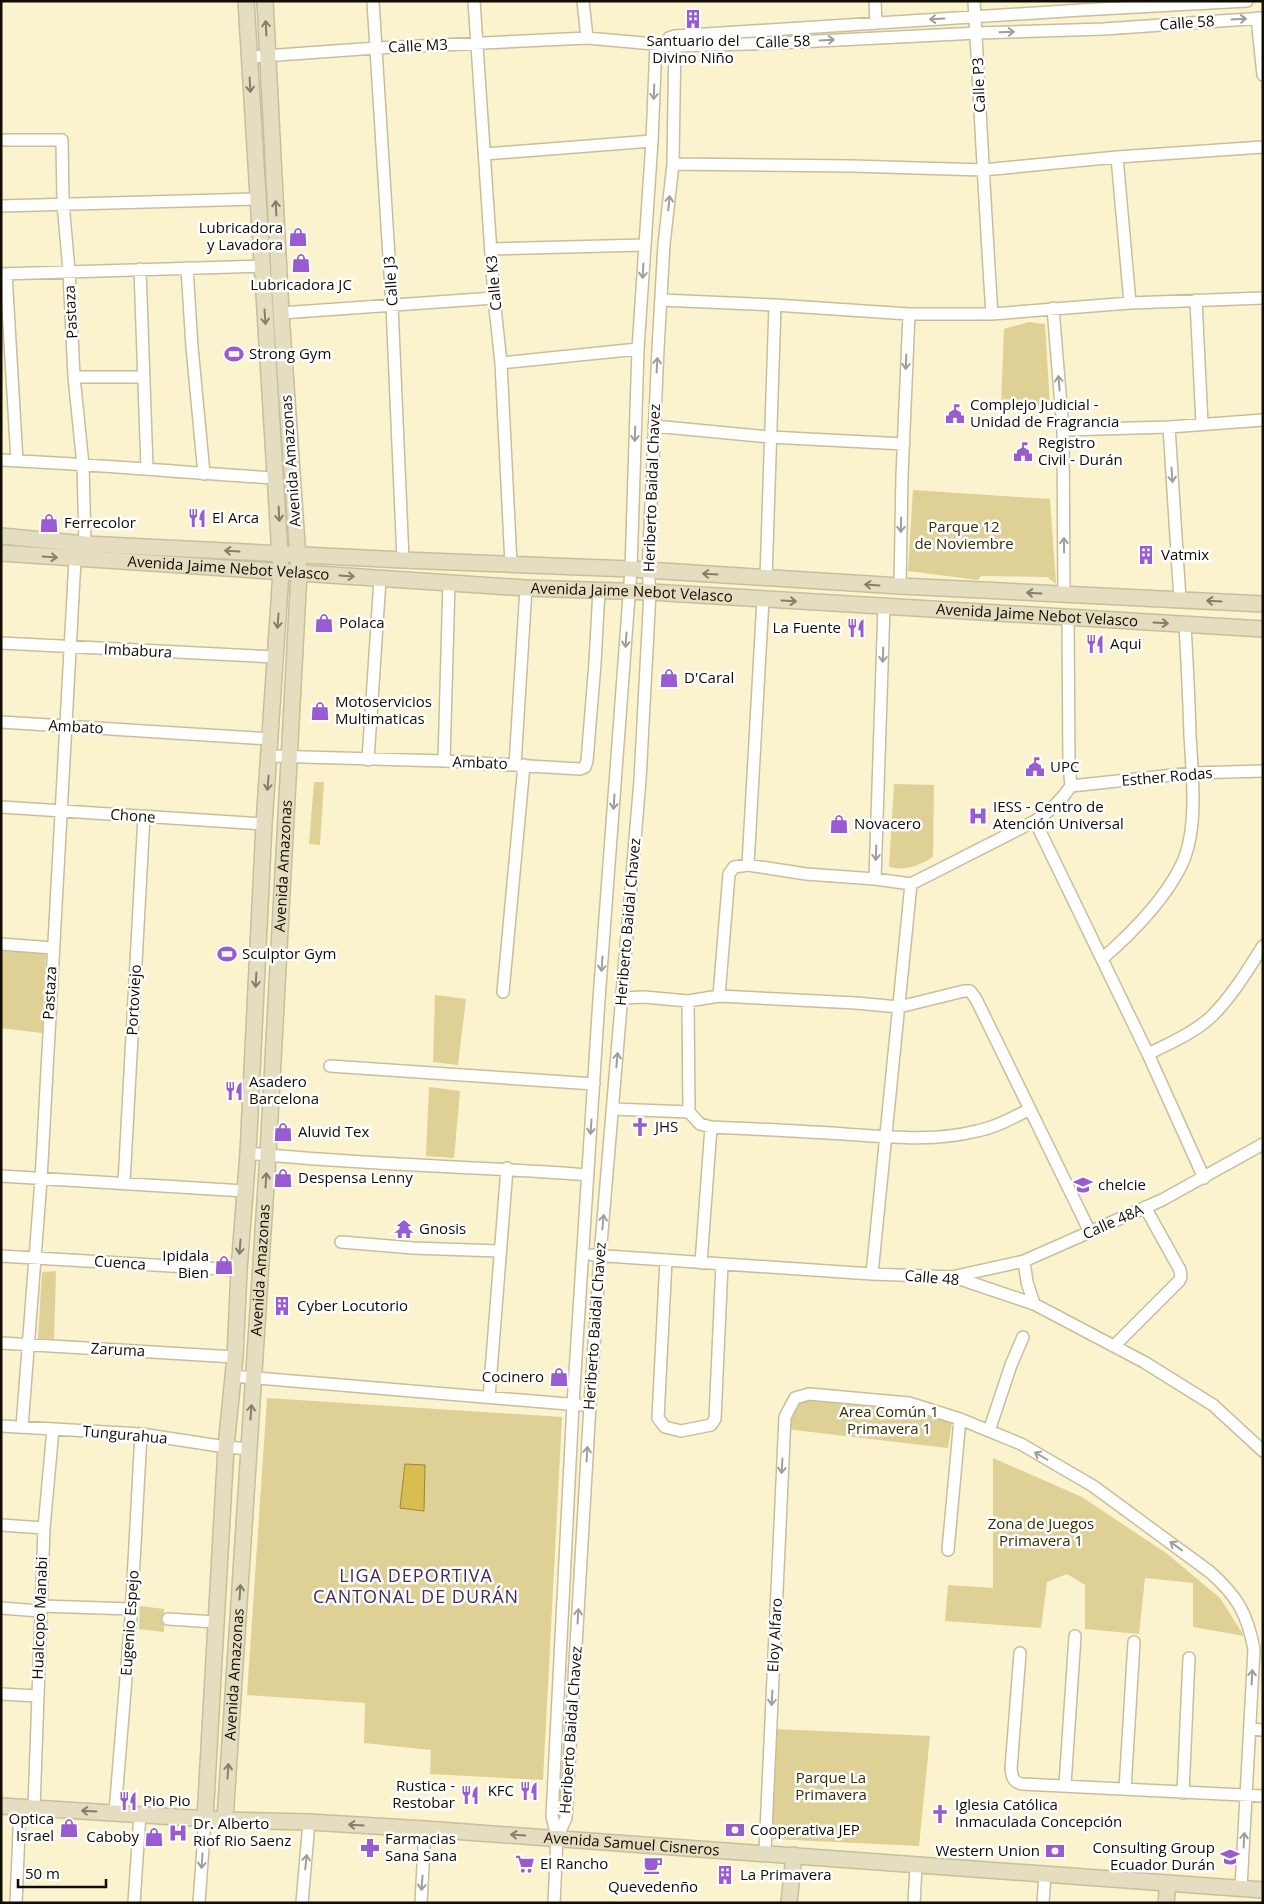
<svg xmlns="http://www.w3.org/2000/svg" width="1264" height="1904" viewBox="0 0 1264 1904" font-family="'Open Sans',sans-serif">
<rect width="100%" height="100%" fill="#fbf2ce"/>
<path fill="#dfd096" d="M1029 322 1045 324 1050 407 1001 406 1004 329Z
M913 490 1050 499 1056 584 1047 577 981 576 978 580 908 571Z
M314 782H324L320 845 309 844Z
M894 784 934 785 933 857C918 866 906 871 889 867Z
M1 951 46 953 42 1033 1 1028Z
M435 995 466 999 458 1065 433 1062Z
M429 1087 460 1091 454 1158 426 1156Z
M56 1271 54 1339H38L42 1272Z
M267 1398 562 1417 543 1780 430 1774 431 1750 364 1743 365 1703 247 1695Z
M795 1398 876 1400 953 1416 948 1448 786 1429Z
M993 1458 1082 1497 1166 1553 1220 1598 1244 1636 1193 1627V1583L1145 1578 1139 1634 1085 1629V1585L1067 1574 1047 1582 1041 1628 945 1621 948 1585 993 1588Z
M140 1606 164 1609V1632L139 1629Z
M776 1729 930 1736 919 1846 772 1839Z"/>
<path fill="#d7bd52" stroke="#9b883a" d="M405 1464 425 1465 424 1511 400 1508Z"/>
<g fill="none" stroke-linecap="round" stroke-linejoin="round">
<g stroke="#c7bf9c" stroke-width="14">
<path id="street" d="M373 1 392 305 403 560
M474 1 494 298 501 363 511 564
M583 1 587 38
M875 1 876 23
M974 1C980 105 985 210 992 314
M1257 18 1263 75
M669 38 675 36 1081 10 1247 1
M249 57 376 48 587 38 676 46 778 43 978 33 1104 29 1263 18
M1 140H62L63 203 69 271 74 377 83 465 85 544
M485 154 652 141
M1117 157 1130 303
M673 164 852 166 983 170 1117 157 1263 147
M1 206 257 199
M491 249 644 245
M187 268 192 347 204 474
M140 269 147 468
M1 274 262 266
M6 274 17 461
M661 300 775 305 909 314H992L1130 303 1263 298
M1196 300 1202 424
M1053 308 1063 430 1064 594
M281 313 494 298
M501 363 638 349
M74 377H143
M654 426 770 437 904 444
M1169 427 1180 600
M1063 430 1169 427 1263 420
M1 460C93 464 185 473 276 478
M766 578 775 305
M900 586 902 476 909 314
M1 643 275 657
M1 722 270 739
M270 756 444 761 580 769 585 767 587 761 595 663 599 590
M368 760 380 579
M444 761 449 582
M515 765 526 588
M1071 786 1192 773 1263 771
M1 807 264 824
M1035 821 1148 1054 1204 1178
M748 865 763 599
M875 879 884 606
M1 944 53 948
M1103 958C1133 932 1163 902 1181 866 1199 830 1192 774 1190 735 1189 698 1187 661 1185 625
M503 992 524 765
M719 996 729 874 734 867 748 865 806 874 875 879 911 884 1035 821C1050 811 1061 801 1071 786L1069 765 1068 618
M622 998 644 997 688 1001 719 996 856 1003 899 1007 964 991H970L976 999 1090 1232
M688 1001 689 1112 700 1124 711 1127C756 1129 800 1131 844 1134 889 1137 933 1142 977 1131 996 1127 1013 1118 1030 1109
M1148 1054C1170 1043 1194 1033 1212 1016 1232 996 1248 970 1263 946
M330 1066 594 1084
M613 1109 689 1112
M248 1153C361 1165 475 1166 588 1175
M1 1176 244 1191
M124 1183 144 816
M341 1242 413 1248 499 1251
M592 1255 872 1274 954 1277 1034 1304 1144 1362 1213 1405 1263 1451
M1 1256 239 1270
M666 1260 658 1418 665 1427 681 1431 711 1425 715 1419 722 1264
M1024 1261 1027 1282 1034 1304
M701 1263 711 1127
M872 1274 911 884
M956 1276 1024 1261 1162 1200 1263 1144
M1 1343 235 1357
M1114 1346 1179 1281 1181 1277 1180 1270 1145 1207
M233 1376 580 1405
M489 1397 507 1168
M1 1426 141 1434 226 1447 249 1449
M22 1427 41 1180 75 559
M989 1431 1011 1365 1023 1337
M1 1525 44 1528
M948 1550 960 1419
M41 1606 132 1609
M1 1608 40 1611
M168 1619 215 1622
M1020 1653 1011 1769C1012 1777 1013 1782 1022 1784L1263 1796
M1 1694 37 1696
M1250 1729 1263 1730
M1065 1785 1075 1636
M1125 1789 1134 1642
M1183 1793 1189 1658
M34 1808 44 1528 53 1429
M115 1812 131 1617 141 1434
M557 1838 566 1818 590 1405 600 1256 640 780 650 592 648 571 658 349 664 244 673 164 675 36
M765 1852 785 1417 795 1398 809 1394 909 1403 960 1419 1021 1444 1093 1486 1210 1572C1237 1596 1247 1613 1254 1649L1241 1888
M16 1903 20 1807
M134 1903 140 1814
M199 1903 205 1819
M302 1903 309 1822
M421 1903 425 1829
M554 1903 557 1838 552 1816 573 1404 599 999 631 569 638 349 652 141 656 43
M914 1903 916 1866
M1043 1903 1045 1874"/>
</g>
<g stroke="#c7bf9c" stroke-width="18">
<g id="secondary">
<path d="M1 536 85 544 403 560 631 569 900 586 1263 604"/>
<path id="s1" d="M1 553 526 588 650 592 1263 629"/>
<path id="s2" d="M1 1806 225 1820 309 1822 425 1829 1263 1890"/>
<path d="M205 1819 226 1447 235 1357 239 1270 248 1153 264 824 281 572 246 1"/>
<path id="s3" d="M225 1820 268 1155 299 573 281 313 265 1"/>
<path d="M789 1903 794 1855"/>
<path d="M1166 1903 1168 1883"/>
</g>
</g>
<use href="#street" stroke="#fff" stroke-width="11"/>
<use href="#secondary" stroke="#e4ddc0" stroke-width="15"/>
</g>
<defs><path id="oneway-shaft" d="M-6 0H5M1.5-3L5.5 0L1.5 3" fill="none" stroke-width="1.6" stroke-linecap="round" stroke-linejoin="round" transform="scale(1.25)"/></defs>
<g stroke="#9f9e9a">
<use href="#oneway-shaft" transform="translate(937 19) rotate(177)"/>
<use href="#oneway-shaft" transform="translate(1239 19) rotate(-3)"/>
<use href="#oneway-shaft" transform="translate(1007 32) rotate(-2)"/>
<use href="#oneway-shaft" transform="translate(827 40) rotate(-3)"/>
<use href="#oneway-shaft" transform="translate(654 92) rotate(92)"/>
<use href="#oneway-shaft" transform="translate(669 203) rotate(-84)"/>
<use href="#oneway-shaft" transform="translate(643 271) rotate(93)"/>
<use href="#oneway-shaft" transform="translate(906 362) rotate(92)"/>
<use href="#oneway-shaft" transform="translate(657 365) rotate(-87)"/>
<use href="#oneway-shaft" transform="translate(1059 383) rotate(-95)"/>
<use href="#oneway-shaft" transform="translate(635 434) rotate(92)"/>
<use href="#oneway-shaft" transform="translate(1172 475) rotate(86)"/>
<use href="#oneway-shaft" transform="translate(901 525) rotate(91)"/>
<use href="#oneway-shaft" transform="translate(1064 545) rotate(-91)"/>
<use href="#oneway-shaft" transform="translate(626 640) rotate(94)"/>
<use href="#oneway-shaft" transform="translate(883 655) rotate(92)"/>
<use href="#oneway-shaft" transform="translate(614 802) rotate(94)"/>
<use href="#oneway-shaft" transform="translate(876 853) rotate(92)"/>
<use href="#oneway-shaft" transform="translate(602 964) rotate(94)"/>
<use href="#oneway-shaft" transform="translate(617 1060) rotate(-85)"/>
<use href="#oneway-shaft" transform="translate(591 1127) rotate(94)"/>
<use href="#oneway-shaft" transform="translate(603 1222) rotate(-85)"/>
<use href="#oneway-shaft" transform="translate(587 1454) rotate(-87)"/>
<use href="#oneway-shaft" transform="translate(1041 1456) rotate(-150)"/>
<use href="#oneway-shaft" transform="translate(782 1466) rotate(93)"/>
<use href="#oneway-shaft" transform="translate(1176 1546) rotate(-144)"/>
<use href="#oneway-shaft" transform="translate(578 1616) rotate(-87)"/>
<use href="#oneway-shaft" transform="translate(1252 1677) rotate(-87)"/>
<use href="#oneway-shaft" transform="translate(772 1698) rotate(93)"/>
<use href="#oneway-shaft" transform="translate(1244 1840) rotate(-87)"/>
<use href="#oneway-shaft" transform="translate(202 1861) rotate(94)"/>
<use href="#oneway-shaft" transform="translate(306 1862) rotate(-84)"/>
<use href="#oneway-shaft" transform="translate(422 1883) rotate(94)"/>
</g>
<g stroke="#847f6a">
<use href="#oneway-shaft" transform="translate(266 28) rotate(-93)"/>
<use href="#oneway-shaft" transform="translate(250 85) rotate(87)"/>
<use href="#oneway-shaft" transform="translate(276 208) rotate(-93)"/>
<use href="#oneway-shaft" transform="translate(265 317) rotate(86)"/>
<use href="#oneway-shaft" transform="translate(279 514) rotate(87)"/>
<use href="#oneway-shaft" transform="translate(232 551) rotate(-177)"/>
<use href="#oneway-shaft" transform="translate(50 557) rotate(4)"/>
<use href="#oneway-shaft" transform="translate(710 574) rotate(-177)"/>
<use href="#oneway-shaft" transform="translate(347 576) rotate(4)"/>
<use href="#oneway-shaft" transform="translate(872 585) rotate(-176)"/>
<use href="#oneway-shaft" transform="translate(1034 593) rotate(-177)"/>
<use href="#oneway-shaft" transform="translate(789 601) rotate(3)"/>
<use href="#oneway-shaft" transform="translate(1214 601) rotate(-177)"/>
<use href="#oneway-shaft" transform="translate(278 621) rotate(94)"/>
<use href="#oneway-shaft" transform="translate(1161 623) rotate(3)"/>
<use href="#oneway-shaft" transform="translate(268 783) rotate(95)"/>
<use href="#oneway-shaft" transform="translate(256 980) rotate(93)"/>
<use href="#oneway-shaft" transform="translate(266 1180) rotate(-86)"/>
<use href="#oneway-shaft" transform="translate(240 1247) rotate(94)"/>
<use href="#oneway-shaft" transform="translate(251 1412) rotate(-86)"/>
<use href="#oneway-shaft" transform="translate(240 1592) rotate(-86)"/>
<use href="#oneway-shaft" transform="translate(228 1771) rotate(-86)"/>
<use href="#oneway-shaft" transform="translate(89 1811) rotate(-177)"/>
<use href="#oneway-shaft" transform="translate(356 1825) rotate(-177)"/>
<use href="#oneway-shaft" transform="translate(518 1835) rotate(-176)"/>
</g>
<defs>
<g id="building-bare" transform="scale(1.5)"><path d="M-4-6H4V6H1V3H-1V6H-4ZM-2.5-4.3h1.7v1.8h-1.7ZM.8-4.3h1.7v1.8H.8ZM-2.5-1h1.7V.8h-1.7ZM.8-1h1.7V.8H.8Z" fill="#995bd2" stroke="#fff" stroke-width="2.5" paint-order="stroke"/></g>
<g id="shop-bare" transform="scale(1.5)"><path d="M-5-2.5h2.3a2.7 3.5 0 0 1 5.4 0H5L5.5 6h-11ZM-1.5-2.5h3a1.5 2.3 0 0 0-3 0Z" fill="#995bd2" stroke="#fff" stroke-width="2.5" paint-order="stroke"/></g>
<g id="stadium-bare" transform="scale(1.5)"><path d="M0-5a6.5 5 0 1 0 0 10a6.5 5 0 1 0 0-10ZM-3.5-1.8h7v3.6h-7Z" fill="#995bd2" stroke="#fff" stroke-width="2.5" paint-order="stroke"/></g>
<g id="civic-bare" transform="scale(1.5)"><path d="M-.6-6.5H3V-4.5H.6V-3L4-1V1h2V6H-6V1h2V-1L-.6-3ZM-1.2 2.5V6h2.4V2.5Z" fill="#995bd2" stroke="#fff" stroke-width="2.5" paint-order="stroke"/></g>
<g id="restaurant-bare" transform="scale(1.5)"><path d="M-5-6h1v4h1v-4h1v4h1v-4h1v5L-1.5 .5V6h-2V.5L-5-1ZM5-6V6H3V1.5H1.5Q1.5-4 5-6Z" fill="#995bd2" stroke="#fff" stroke-width="2.5" paint-order="stroke"/></g>
<g id="hospital-bare" transform="scale(1.5)"><path d="M-5-5h3v3.5h4V-5h3V5h-3V1.5h-4V5h-3Z" fill="#995bd2" stroke="#fff" stroke-width="2.5" paint-order="stroke"/></g>
<g id="church-bare" transform="scale(1.5)"><path d="M-1.2-6h2.4v3.5h3.3v2.4h-3.3V6h-2.4V-.1h-3.3v-2.4h3.3Z" fill="#995bd2" stroke="#fff" stroke-width="2.5" paint-order="stroke"/></g>
<g id="school-bare" transform="scale(1.5)"><path d="M0-5L7-2L0 1L-7-2ZM-4 1L0 2.5L4 1V4Q0 6-4 4Z" fill="#995bd2" stroke="#fff" stroke-width="2.5" paint-order="stroke"/></g>
<g id="temple-bare" transform="scale(1.5)"><path d="M0-6L5-2H3V0L6.5 2.5H4V6H1.5V3h-3V6H-4V2.5H-6.5L-3 0V-2H-5Z" fill="#995bd2" stroke="#fff" stroke-width="2.5" paint-order="stroke"/></g>
<g id="bank-bare" transform="scale(1.5)"><path d="M-6-4H6V4H-6ZM0-2.3a2.3 2.3 0 1 0 0 4.6a2.3 2.3 0 1 0 0-4.6Z" fill="#995bd2" stroke="#fff" stroke-width="2.5" paint-order="stroke"/></g>
<g id="pharmacy-bare" transform="scale(1.5)"><path d="M-2-6h4v4h4v4h-4v4h-4v-4h-4v-4h4Z" fill="#995bd2" stroke="#fff" stroke-width="2.5" paint-order="stroke"/></g>
<g id="university-bare" transform="scale(1.5)"><path d="M0-5L7-2L0 1L-7-2ZM-4 1L0 2.5L4 1V4Q0 6-4 4Z" fill="#995bd2" stroke="#fff" stroke-width="2.5" paint-order="stroke"/></g>
<g id="supermarket-bare" transform="scale(1.5)"><path d="M-6-5.5h2.5l.6 2H6L4.5 2H-2.5L-4.4-4H-6ZM-1.5 3.2a1.3 1.3 0 1 0 .1 0ZM3 3.2a1.3 1.3 0 1 0 .1 0Z" fill="#995bd2" stroke="#fff" stroke-width="2.5" paint-order="stroke"/></g>
<g id="cafe-bare" transform="scale(1.5)"><path d="M-5.5-4.5H6V0H3Q3 3.5 0 3.5H-2.5Q-5.5 3.5-5.5 0ZM3-3.2v2h1.7v-2ZM-6 4.5H4V6H-6Z" fill="#995bd2" stroke="#fff" stroke-width="2.5" paint-order="stroke"/></g>
</defs>
<g fill-rule="evenodd">
<use href="#building-bare" x="693" y="19"/>
<use href="#shop-bare" x="298" y="237"/>
<use href="#shop-bare" x="301" y="263"/>
<use href="#stadium-bare" x="234" y="354"/>
<use href="#civic-bare" x="955" y="414"/>
<use href="#civic-bare" x="1023" y="452"/>
<use href="#restaurant-bare" x="197" y="518"/>
<use href="#shop-bare" x="49" y="523"/>
<use href="#building-bare" x="1146" y="555"/>
<use href="#shop-bare" x="324" y="623"/>
<use href="#restaurant-bare" x="856" y="628"/>
<use href="#restaurant-bare" x="1095" y="644"/>
<use href="#shop-bare" x="669" y="678"/>
<use href="#shop-bare" x="320" y="711"/>
<use href="#civic-bare" x="1035" y="767"/>
<use href="#hospital-bare" x="978" y="816"/>
<use href="#shop-bare" x="839" y="824"/>
<use href="#stadium-bare" x="227" y="954"/>
<use href="#restaurant-bare" x="234" y="1091"/>
<use href="#church-bare" x="640" y="1127"/>
<use href="#shop-bare" x="283" y="1132"/>
<use href="#shop-bare" x="283" y="1178"/>
<use href="#school-bare" x="1083" y="1185"/>
<use href="#temple-bare" x="404" y="1229"/>
<use href="#shop-bare" x="224" y="1265"/>
<use href="#building-bare" x="282" y="1306"/>
<use href="#shop-bare" x="559" y="1377"/>
<use href="#restaurant-bare" x="529" y="1791"/>
<use href="#restaurant-bare" x="470" y="1795"/>
<use href="#restaurant-bare" x="128" y="1801"/>
<use href="#church-bare" x="940" y="1814"/>
<use href="#shop-bare" x="69" y="1828"/>
<use href="#bank-bare" x="735" y="1830"/>
<use href="#hospital-bare" x="178" y="1833"/>
<use href="#shop-bare" x="154" y="1837"/>
<use href="#pharmacy-bare" x="370" y="1848"/>
<use href="#bank-bare" x="1055" y="1851"/>
<use href="#university-bare" x="1230" y="1857"/>
<use href="#supermarket-bare" x="525" y="1864"/>
<use href="#cafe-bare" x="653" y="1865"/>
<use href="#building-bare" x="725" y="1875"/>
</g>
<g text-anchor="middle" stroke-width="5" stroke-linejoin="round" paint-order="stroke">
<g font-size="15" fill="#0f0c02" stroke="#fff">
<text transform="translate(1187 23) rotate(-4)" y="5">Calle 58</text>
<text transform="translate(783 42) rotate(-2)" y="5">Calle 58</text>
<text transform="translate(418 46) rotate(-3)" y="5">Calle M3</text>
<text transform="translate(979 85) rotate(-92)" y="5">Calle P3</text>
<text transform="translate(391 281) rotate(-94)" y="5">Calle J3</text>
<text transform="translate(494 283) rotate(-95)" y="5">Calle K3</text>
<text transform="translate(71 312) rotate(-93)" y="5">Pastaza</text>
<text transform="translate(291 461) rotate(-94)" y="5">Avenida Amazonas</text>
<text transform="translate(652 488) rotate(-88)" y="5">Heriberto Baidal Chavez</text>
<text dy="5" stroke="none"><textPath href="#s1" startOffset="228">Avenida Jaime Nebot Velasco</textPath></text>
<text dy="5" stroke="none"><textPath href="#s1" startOffset="632">Avenida Jaime Nebot Velasco</textPath></text>
<text dy="5" stroke="none"><textPath href="#s1" startOffset="1038">Avenida Jaime Nebot Velasco</textPath></text>
<text transform="translate(138 651) rotate(3)" y="5">Imbabura</text>
<text transform="translate(76 727) rotate(3)" y="5">Ambato</text>
<text transform="translate(480 763) rotate(2)" y="5">Ambato</text>
<text transform="translate(1167 777) rotate(-5)" y="5">Esther Rodas</text>
<text transform="translate(133 816) rotate(4)" y="5">Chone</text>
<text dy="5" stroke="none"><textPath href="#s3" startOffset="956">Avenida Amazonas</textPath></text>
<text transform="translate(628 922) rotate(-85)" y="5">Heriberto Baidal Chavez</text>
<text transform="translate(50 993) rotate(-87)" y="5">Pastaza</text>
<text transform="translate(134 1000) rotate(-87)" y="5">Portoviejo</text>
<text transform="translate(1113 1222) rotate(-24)" y="5">Calle 48A</text>
<text transform="translate(120 1263) rotate(4)" y="5">Cuenca</text>
<text dy="5" stroke="none"><textPath href="#s3" startOffset="551">Avenida Amazonas</textPath></text>
<text transform="translate(932 1278) rotate(5)" y="5">Calle 48</text>
<text transform="translate(595 1326) rotate(-86)" y="5">Heriberto Baidal Chavez</text>
<text transform="translate(118 1350) rotate(3)" y="5">Zaruma</text>
<text transform="translate(125 1435) rotate(5)" y="5">Tungurahua</text>
<text transform="translate(40 1618) rotate(-88)" y="5">Hualcopo Manabi</text>
<text transform="translate(130 1623) rotate(-86)" y="5">Eugenio Espejo</text>
<text transform="translate(775 1635) rotate(-87)" y="5">Eloy Alfaro</text>
<text dy="5" stroke="none"><textPath href="#s3" startOffset="146">Avenida Amazonas</textPath></text>
<text transform="translate(571 1730) rotate(-86)" y="5">Heriberto Baidal Chavez</text>
<text dy="5" stroke="none"><textPath href="#s2" startOffset="632">Avenida Samuel Cisneros</textPath></text>
</g>
<g font-size="15" fill="#0f0c02" stroke="#fff" text-anchor="start">
<text x="693" y="46" text-anchor="middle">Santuario del<tspan x="693" dy="17">Divino Niño</tspan></text>
<text x="283" y="233" text-anchor="end">Lubricadora<tspan x="283" dy="17">y Lavadora</tspan></text>
<text x="301" y="290" text-anchor="middle">Lubricadora JC</text>
<text x="249" y="359">Strong Gym</text>
<text x="970" y="410">Complejo Judicial -<tspan x="970" dy="17">Unidad de Fragrancia</tspan></text>
<text x="1038" y="448">Registro<tspan x="1038" dy="17">Civil - Durán</tspan></text>
<text x="212" y="523">El Arca</text>
<text x="64" y="528">Ferrecolor</text>
<text x="1161" y="560">Vatmix</text>
<text x="339" y="628">Polaca</text>
<text x="841" y="633" text-anchor="end">La Fuente</text>
<text x="1110" y="649">Aqui</text>
<text x="684" y="683">D'Caral</text>
<text x="335" y="707">Motoservicios<tspan x="335" dy="17">Multimaticas</tspan></text>
<text x="1050" y="772">UPC</text>
<text x="993" y="812">IESS - Centro de<tspan x="993" dy="17">Atención Universal</tspan></text>
<text x="854" y="829">Novacero</text>
<text x="242" y="959">Sculptor Gym</text>
<text x="249" y="1087">Asadero<tspan x="249" dy="17">Barcelona</tspan></text>
<text x="655" y="1132">JHS</text>
<text x="298" y="1137">Aluvid Tex</text>
<text x="298" y="1183">Despensa Lenny</text>
<text x="1098" y="1190">chelcie</text>
<text x="419" y="1234">Gnosis</text>
<text x="209" y="1261" text-anchor="end">Ipidala<tspan x="209" dy="17">Bien</tspan></text>
<text x="297" y="1311">Cyber Locutorio</text>
<text x="544" y="1382" text-anchor="end">Cocinero</text>
<text x="455" y="1791" text-anchor="end">Rustica -<tspan x="455" dy="17">Restobar</tspan></text>
<text x="514" y="1796" text-anchor="end">KFC</text>
<text x="143" y="1806">Pio Pio</text>
<text x="955" y="1810">Iglesia Católica<tspan x="955" dy="17">Inmaculada Concepción</tspan></text>
<text x="54" y="1824" text-anchor="end">Optica<tspan x="54" dy="17">Israel</tspan></text>
<text x="193" y="1829">Dr. Alberto<tspan x="193" dy="17">Riof Rio Saenz</tspan></text>
<text x="750" y="1835">Cooperativa JEP</text>
<text x="139" y="1842" text-anchor="end">Caboby</text>
<text x="385" y="1844">Farmacias<tspan x="385" dy="17">Sana Sana</tspan></text>
<text x="1215" y="1853" text-anchor="end">Consulting Group<tspan x="1215" dy="17">Ecuador Durán</tspan></text>
<text x="1040" y="1856" text-anchor="end">Western Union</text>
<text x="540" y="1869">El Rancho</text>
<text x="740" y="1880">La Primavera</text>
<text x="653" y="1892" text-anchor="middle">Quevedenño</text>
</g>
<g font-size="15" fill="#362c00" stroke="#fff">
<text x="964" y="532">Parque 12<tspan x="964" dy="17">de Noviembre</tspan></text>
<text x="889" y="1417">Area Común 1<tspan x="889" dy="17">Primavera 1</tspan></text>
<text x="1041" y="1529">Zona de Juegos<tspan x="1041" dy="17">Primavera 1</tspan></text>
<text x="831" y="1783">Parque La<tspan x="831" dy="17">Primavera</tspan></text>
</g>
<g font-size="18" letter-spacing="1" fill="#452760" stroke="#fff">
<text x="416" y="1582">LIGA DEPORTIVA<tspan x="416" dy="21">CANTONAL DE DURÁN</tspan></text>
</g>
</g>
<rect width="1264" height="1904" fill="none" stroke="#0f0c02" stroke-width="5"/>
<path d="M18 1879v8h88v-8" fill="none" stroke="#0f0c02" stroke-width="2.5"/>
<text x="25" y="1879" font-size="15" fill="#0f0c02" stroke="#ffffff" stroke-width="4" paint-order="stroke">50 m</text>
</svg>
